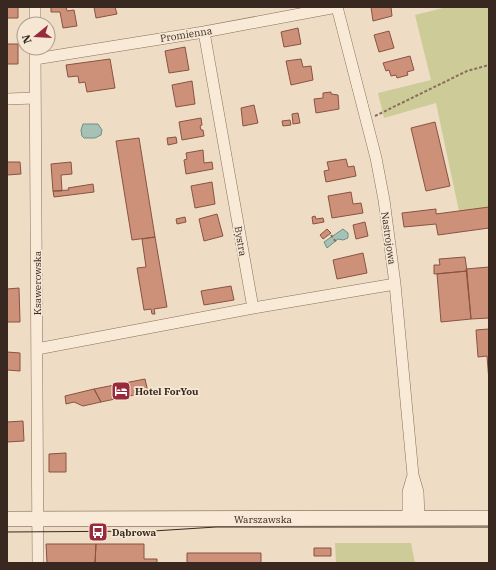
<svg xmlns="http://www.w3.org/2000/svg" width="496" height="570" viewBox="0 0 496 570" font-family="'IBM Plex Serif',serif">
<rect width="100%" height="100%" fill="#eedcc5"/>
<path fill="#cdcb98" d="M447 7H489V207L459 211 436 103 384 118 378 93 431 80 415 15Z
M335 543H411L415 563H336Z"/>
<path fill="#a6c2b6" stroke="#6d9082" d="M83 124H98L102 130 101 135 95 138H84L82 136 81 130Z
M343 229 348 233V238L343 240 338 239 327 248 324 242Z"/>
<path fill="#cd917a" stroke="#895340" d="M7 7H18V18H7Z
M51 7H66L67 11 74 10 77 26 63 28 60 12H51Z
M94 7H115L117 14 96 18Z
M371 7H391L392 16 373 21Z
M298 28 301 44 284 47 281 32Z
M389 31 394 48 379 52 374 35Z
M7 44H18V64H7Z
M185 47 189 70 169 73 165 51Z
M410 56 414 70 407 72 408 75 397 78 396 75 391 76 389 70 386 71 383 63Z
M110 59 115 88 87 92 85 82 79 83 78 76 68 77 66 65Z
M301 59 303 67 311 66 313 80 291 85 286 61Z
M192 81 195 104 176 107 172 85Z
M331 92V94L338 95 339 109 316 113 314 99 323 98V93Z
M254 105 258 123 243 126 241 108Z
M298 113 300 123 293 124 292 114Z
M201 118 202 125 200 126 201 130H203L204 136 182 140 179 122Z
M290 120 291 125 283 126 282 121Z
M435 122 450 186 426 191 411 128Z
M176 137 177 143 168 145 167 138Z
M139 138 155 237 132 240 116 141Z
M203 150 204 163 212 162 213 169 186 174 184 160 187 159 186 153Z
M346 159 348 167 354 166 356 176 326 182 324 171 329 170 327 162Z
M7 162H20L21 174 7 175Z
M71 162 72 174 61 175 62 191H53L51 164Z
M212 182 215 204 195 208 191 186Z
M93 184 94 192 54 197 53 191 69 190 68 188Z
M351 192 353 204 361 203 363 213 332 218 328 196Z
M489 207V228L438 235 436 224 404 227 402 213 436 209V214Z
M217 214 223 236 204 241 199 219Z
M315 216 316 219 323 218 324 222 313 224 312 217Z
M185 217 186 222 177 224 176 219Z
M365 222 368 236 356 239 353 225Z
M327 229 331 233 323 239 320 235Z
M155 237 167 307 154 309 155 314H152L151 309 144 310 137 268 146 267 142 239Z
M363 253 367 273 337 279 333 260Z
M465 257 467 271 434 274V265H440L439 259Z
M489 267V318L471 319 466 269Z
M467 271 471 319 441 322 437 274Z
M231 286 234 300 204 305 201 291Z
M19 288 20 322H7V289Z
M489 329V381L487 356 478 357 476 330Z
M7 352 20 353V371L7 370Z
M145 379 148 392 101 402 94 389Z
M94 389 101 402 83 406 74 402 66 404 65 396Z
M23 421 24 441 7 442V422Z
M66 453V472H49V454Z
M46 544H96L95 563H47Z
M96 544H144V559H157V563H95Z
M314 548H331V556H314Z
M187 553H261V563H187Z"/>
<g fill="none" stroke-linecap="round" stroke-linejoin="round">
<g stroke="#896d5b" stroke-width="12">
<path id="street" d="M35 7V24
M337 7 376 158 384 200 395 284 413 475 418 492 419 518
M204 32 253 308 395 284
M35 48 38 563
M35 59 204 32 337 7
M7 99 35 98
M37 349 253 308
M408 518V492L413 475"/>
</g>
<g stroke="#6b4e3e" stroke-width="16">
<path id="secondary" d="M7 519 489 518"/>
</g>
<path stroke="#896d5b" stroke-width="2" stroke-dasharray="3 2" stroke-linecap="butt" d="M375 116 467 71 489 65
M331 235 336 242"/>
<use href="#street" stroke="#f9ead8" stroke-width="11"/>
<use href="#secondary" stroke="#f9ead8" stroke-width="15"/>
<path stroke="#39281f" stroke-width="1" d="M7 532 153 531 216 527H489"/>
</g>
<defs>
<g id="hotel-square" transform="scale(1)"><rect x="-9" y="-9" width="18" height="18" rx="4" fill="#992a3b" stroke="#f6e7d4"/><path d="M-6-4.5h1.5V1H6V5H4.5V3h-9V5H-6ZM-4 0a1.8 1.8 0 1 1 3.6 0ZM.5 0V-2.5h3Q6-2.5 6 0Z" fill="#fff"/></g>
<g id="bus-square" transform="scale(1)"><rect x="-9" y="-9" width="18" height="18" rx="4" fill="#992a3b" stroke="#f6e7d4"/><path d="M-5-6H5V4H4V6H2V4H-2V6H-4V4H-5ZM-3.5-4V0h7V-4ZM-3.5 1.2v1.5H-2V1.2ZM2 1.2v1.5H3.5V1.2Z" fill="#fff"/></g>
</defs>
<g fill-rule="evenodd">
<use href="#hotel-square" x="121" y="391"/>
<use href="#bus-square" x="98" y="532"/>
</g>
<g text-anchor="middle" stroke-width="3.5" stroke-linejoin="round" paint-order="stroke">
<g font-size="10" fill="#39281f" stroke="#f6e7d4">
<text transform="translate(186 34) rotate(-9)" y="4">Promienna</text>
<text transform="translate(389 238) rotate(82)" y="4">Nastrojowa</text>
<text transform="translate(241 241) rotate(80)" y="4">Bystra</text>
<text transform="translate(37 283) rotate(-90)" y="4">Ksawerowska</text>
<text x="263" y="523">Warszawska</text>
</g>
<g font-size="10" font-weight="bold" fill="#39281f" stroke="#f6e7d4" text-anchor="start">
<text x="135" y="395">Hotel ForYou</text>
<text x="112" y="536">Dąbrowa</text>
</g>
</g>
<rect width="496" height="570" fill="none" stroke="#39281f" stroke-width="16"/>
<g transform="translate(36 36) rotate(252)"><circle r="19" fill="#f6e7d4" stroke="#aa9b8c"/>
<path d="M0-3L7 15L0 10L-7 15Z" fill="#992a3b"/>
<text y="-6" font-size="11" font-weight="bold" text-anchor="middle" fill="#39281f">N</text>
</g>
</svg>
